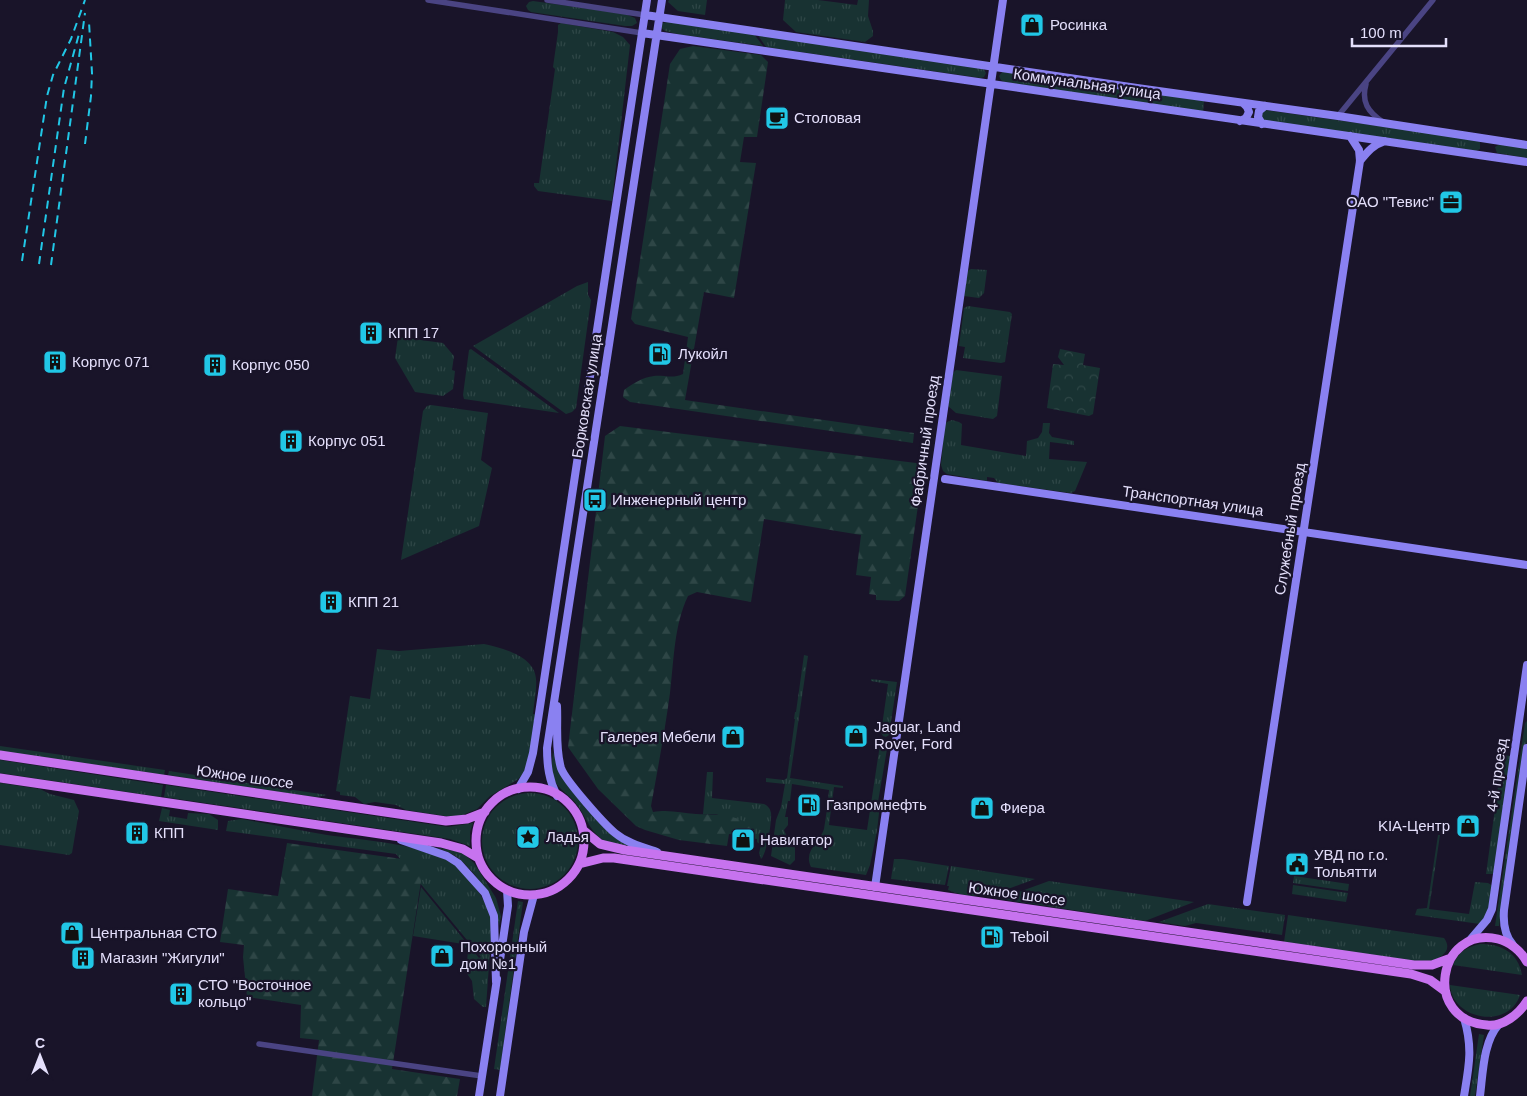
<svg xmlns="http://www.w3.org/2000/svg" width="1527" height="1096" viewBox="0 0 1527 1096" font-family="Arial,sans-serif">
<defs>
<pattern id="grass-tufts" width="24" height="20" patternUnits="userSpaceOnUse" patternTransform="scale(1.25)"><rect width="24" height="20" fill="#183232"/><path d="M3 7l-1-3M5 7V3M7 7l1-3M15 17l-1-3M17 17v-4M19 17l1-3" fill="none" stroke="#2e4646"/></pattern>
<pattern id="forest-firs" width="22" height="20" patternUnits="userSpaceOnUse" patternTransform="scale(1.25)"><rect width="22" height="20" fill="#183232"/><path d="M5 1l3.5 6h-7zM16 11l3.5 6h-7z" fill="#2e4646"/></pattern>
<pattern id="park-crowns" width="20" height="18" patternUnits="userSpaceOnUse" patternTransform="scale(1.25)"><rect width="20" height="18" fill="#183232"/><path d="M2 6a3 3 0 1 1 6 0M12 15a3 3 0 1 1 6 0" fill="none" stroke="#2e4646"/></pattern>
</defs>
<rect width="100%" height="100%" fill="#191429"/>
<path fill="url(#grass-tufts)" d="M669 0H707L705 15 678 11 668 2Z
M785 0H818L857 5 858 0H869L868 16 873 31V36L865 42 796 32 783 20Z
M533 1 625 14 635 18 637 23 632 26H625L531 12 528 10 526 6 529 2Z
M668 22 754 34 763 46 677 34 665 31 660 27 662 23Z
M561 23 613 32 623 37 630 45 612 201 538 191 534 186V183H539L555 69 553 67 558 32V25Z
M757 34 983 68 986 73 984 77 981 78 766 47Z
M1003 71 1204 101 1203 112 1004 82 1001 80 999 76Z
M1265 110 1477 140 1480 142V149L1476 151 1265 121 1262 118V113Z
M1500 144 1527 147V158L1497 153 1495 147Z
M971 269 987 270 984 293 979 298 964 296 967 271Z
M588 282V295L591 300 576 408 572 412 566 414 473 346 577 286Z
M968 306 1010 312 1012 314 1005 362 1001 363 963 358 965 347 959 346 964 308Z
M398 337 443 343 454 356 452 370 455 371 453 389 443 396 415 392 395 358Z
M471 349 559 413 464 399 463 395 469 350Z
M956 370 1002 376 997 416 993 419 956 413 948 406 953 373Z
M431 405 488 413 481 460 492 468 479 526 401 560 423 411 427 406Z
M952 420 959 422 962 424 961 445 1026 456 1027 441 1038 438 1042 432 1043 423H1050L1049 433 1052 437 1074 441V445L1050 442 1049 459 1087 462 1075 491 1071 493 998 483 994 478 987 477V481L947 474 943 471 941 465 945 423Z
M484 644C502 648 535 656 536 679 537 690 534 702 533 714L538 715 533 748 524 773 517 780 490 796 477 809 460 816 452 817 406 810 396 805 375 802 364 804 355 797 340 795V792L336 791 350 696 370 699 377 649 399 651Z
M804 655 808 656 790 778 843 786V788L834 787 829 825 867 830 879 751 880 747 884 746 887 749 878 802 879 813 877 831 870 865 866 875 811 867C803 850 820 843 824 829 826 817 828 802 829 790L792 784 790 801H788L785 817H788V825L784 830 791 847 795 846V860L790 865 771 856 776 820 781 807 785 784 766 782V778L784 780 787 778 795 719H794L795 712H796Z
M871 679 897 682 889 735 886 737 883 736 881 733 888 684 871 681Z
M1527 721V740L1499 926H1495L1525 723Z
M0 746 165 770 164 775 0 751Z
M553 751 557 767 561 775 633 847C624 845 612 845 603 840 589 831 585 814 575 802 568 794 558 789 554 779 551 770 552 760 553 751Z
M1501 755 1511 756 1494 874H1486L1501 765Z
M0 760 163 785 161 797 0 773Z
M169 771 327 795 317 797 298 795 168 775Z
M707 772H713L712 798 764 804C768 806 770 808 771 813 772 821 767 854 761 859L759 853 761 845 757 842V839L749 838 754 829 716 814H703Z
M0 783 40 789 50 794 74 800 79 811 72 853 69 855 0 845Z
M166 785 448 827 473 823 470 832V846L450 839 164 797Z
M482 841a48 48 0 1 1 96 0a48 48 0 1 1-96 0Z
M162 808 170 810 169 816 187 819 188 813 209 814 218 820V830L159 821Z
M241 819C270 824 298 830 327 835 363 840 407 843 440 856 464 865 487 898 492 923L486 1007H483L474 999 472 981 466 972 468 951 463 944 413 936 421 887 479 958 481 957 396 854 226 831 228 821Z
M1438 835H1440L1429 909 1469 914 1475 882 1488 883 1493 886 1490 909 1480 924 1415 915 1417 909 1427 908Z
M436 847 463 853 474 863 496 898 501 916 499 926C497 902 476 872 457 857 451 853 443 850 436 847Z
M894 859H903L949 866 945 885 891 879Z
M951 866 1035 879C1007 889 978 904 948 890L949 886H947Z
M1294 876 1349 884 1348 891 1293 883Z
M1049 881 1194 902 1145 921 1000 899Z
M1293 885 1348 893 1346 902 1292 894Z
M518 901 523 902 500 1070 494 1069Z
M1208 904 1285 915 1282 935 1196 923 1185 926 1159 922Z
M1288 915 1444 938C1454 952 1439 958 1428 963L1284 942Z
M1480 944C1501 944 1518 952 1522 975L1453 965C1458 952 1467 947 1480 944Z
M1450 985 1520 995C1509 1030 1452 1020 1450 985Z
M1479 1034 1484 1035 1475 1096H1470Z"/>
<path fill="url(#forest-firs)" d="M693 46 761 55 768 62 757 137H744L740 162 756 163 734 298 704 292 685 400 914 433 913 443 630 402 623 397 624 390C632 384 643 377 654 376 664 375 673 379 683 374L688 337 635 324 631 319 670 64 680 49Z
M620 426 924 464 905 596 899 601 876 600V595L869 594 871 577 856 575 861 535 764 519 751 602 697 592 688 596C674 625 674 660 670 693 665 730 658 768 651 806L653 812C669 809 681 813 696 814 719 815 732 813 752 826L753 832 749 836 729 834 727 846 679 840 645 830 636 826 598 789 568 747 605 436Z
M287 843 424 862 392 1069 460 1079 457 1096H312L319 1040 300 1038 301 1005 247 997 243 957 244 945 220 942 228 889 278 896Z"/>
<path fill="url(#park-crowns)" d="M1060 349 1085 354 1083 365 1100 368 1093 414 1089 416 1047 408 1053 364 1064 365 1058 357Z"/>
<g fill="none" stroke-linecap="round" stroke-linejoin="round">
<path stroke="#4a4483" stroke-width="5.5" d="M428 0 642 33
M547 0 645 15
M1366 84C1361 102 1368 112 1383 122
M1338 116 1433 0
M259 1044 482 1076"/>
<path stroke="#8a81f1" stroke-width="8" d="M645 15 1137 88 1338 116 1527 145
M642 33 1527 162
M1240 121 1246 118 1249 112 1247 107 1244 104
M1262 124 1258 117 1259 111 1265 106
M1360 161C1368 151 1373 145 1385 141
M945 479 1527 565
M557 706C558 726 555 748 561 768 565 780 604 824 615 833 627 843 642 847 657 852
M518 789 528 772 533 753 647 0
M557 796C549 780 547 766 547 748L662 0
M401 840 447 856 458 863 485 893 494 916 496 982
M875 887 1003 0
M1247 902 1360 161 1359 150 1350 136
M1469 941 1487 920 1492 909 1527 665
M1513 945C1504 935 1503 923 1504 910L1527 748
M500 960 508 906 507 890
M1464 1018C1473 1048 1469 1066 1464 1096
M479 1096 497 979
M500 1096 524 932 534 895
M1480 1096C1483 1073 1483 1042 1499 1024"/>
<path stroke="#c773ef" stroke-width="9" d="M0 755 446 821 467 819 485 812
M0 778 441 843 463 849 478 858
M476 841a54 54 0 1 1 108 0a54 54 0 1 1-108 0Z
M583 830 600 844 625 850 1414 965H1432L1451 958
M579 864 603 858H614L1411 974 1430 980 1445 991
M1527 962C1521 951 1510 942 1498 939 1437 925 1422 1021 1487 1025 1503 1027 1519 1014 1527 1001"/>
<path stroke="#21c7e6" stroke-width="2" stroke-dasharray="8 6" stroke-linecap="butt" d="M85 144 91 96 92 73 89 22
M22 261 47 96 53 75 71 39 85 0
M39 264 64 88 79 34
M51 265 85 13"/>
</g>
<defs>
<g id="shop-square" transform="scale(1.25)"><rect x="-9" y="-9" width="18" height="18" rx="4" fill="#21c7e6" stroke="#191429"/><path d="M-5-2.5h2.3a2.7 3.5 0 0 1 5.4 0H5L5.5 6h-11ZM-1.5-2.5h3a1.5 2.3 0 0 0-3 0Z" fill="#111"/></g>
<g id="cafe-square" transform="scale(1.25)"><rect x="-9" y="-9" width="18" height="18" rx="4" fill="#21c7e6" stroke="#191429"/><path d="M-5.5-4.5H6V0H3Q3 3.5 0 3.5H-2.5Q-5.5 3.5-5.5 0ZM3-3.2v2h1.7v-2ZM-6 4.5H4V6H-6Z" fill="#111"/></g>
<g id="office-square" transform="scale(1.25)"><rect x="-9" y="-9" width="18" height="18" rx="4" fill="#21c7e6" stroke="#191429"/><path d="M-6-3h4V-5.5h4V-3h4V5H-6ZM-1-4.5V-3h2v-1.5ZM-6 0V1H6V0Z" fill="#111"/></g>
<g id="building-square" transform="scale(1.25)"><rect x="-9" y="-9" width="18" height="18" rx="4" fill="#21c7e6" stroke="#191429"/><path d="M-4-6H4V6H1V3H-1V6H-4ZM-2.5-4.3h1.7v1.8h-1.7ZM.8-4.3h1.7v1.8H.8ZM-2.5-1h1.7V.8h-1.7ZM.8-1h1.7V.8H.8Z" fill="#111"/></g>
<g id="fuel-square" transform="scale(1.25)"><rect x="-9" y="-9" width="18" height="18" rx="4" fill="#21c7e6" stroke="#191429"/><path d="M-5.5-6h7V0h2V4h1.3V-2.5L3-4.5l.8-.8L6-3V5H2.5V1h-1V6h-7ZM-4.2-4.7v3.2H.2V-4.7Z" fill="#111"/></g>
<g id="bus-square" transform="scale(1.25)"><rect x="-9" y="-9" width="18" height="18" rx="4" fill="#21c7e6" stroke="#191429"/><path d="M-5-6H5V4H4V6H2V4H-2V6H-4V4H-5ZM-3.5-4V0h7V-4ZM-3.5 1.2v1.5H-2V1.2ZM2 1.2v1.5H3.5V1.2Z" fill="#111"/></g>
<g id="sight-square" transform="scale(1.25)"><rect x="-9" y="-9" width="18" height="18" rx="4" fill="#21c7e6" stroke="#191429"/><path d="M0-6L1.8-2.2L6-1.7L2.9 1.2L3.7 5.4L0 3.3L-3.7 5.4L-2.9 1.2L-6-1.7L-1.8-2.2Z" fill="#111"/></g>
<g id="civic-square" transform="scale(1.25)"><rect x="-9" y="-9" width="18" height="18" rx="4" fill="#21c7e6" stroke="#191429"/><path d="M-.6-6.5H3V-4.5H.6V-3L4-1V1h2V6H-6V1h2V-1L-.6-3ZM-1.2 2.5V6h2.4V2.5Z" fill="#111"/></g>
</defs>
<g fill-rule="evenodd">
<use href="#shop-square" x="1032" y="25"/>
<use href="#cafe-square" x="777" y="118"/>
<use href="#office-square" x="1451" y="202"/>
<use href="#building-square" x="371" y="333"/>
<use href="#fuel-square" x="660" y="354"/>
<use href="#building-square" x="55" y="362"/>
<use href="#building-square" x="215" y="365"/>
<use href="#building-square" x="291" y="441"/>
<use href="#bus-square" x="595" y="500"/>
<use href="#building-square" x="331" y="602"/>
<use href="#shop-square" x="856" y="736"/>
<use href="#shop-square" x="733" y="737"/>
<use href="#fuel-square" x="809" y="805"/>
<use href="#shop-square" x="982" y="808"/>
<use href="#shop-square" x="1468" y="826"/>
<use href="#building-square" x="137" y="833"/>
<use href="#sight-square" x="528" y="837"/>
<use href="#shop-square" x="743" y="840"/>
<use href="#civic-square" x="1297" y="864"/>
<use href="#shop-square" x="72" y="933"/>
<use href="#fuel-square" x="992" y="937"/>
<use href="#shop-square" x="442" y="956"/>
<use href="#building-square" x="83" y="958"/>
<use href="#building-square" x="181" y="994"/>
</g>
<g text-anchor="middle" stroke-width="4.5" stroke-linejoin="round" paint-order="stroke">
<g font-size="15" fill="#e4dffb" stroke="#191429" text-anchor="start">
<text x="1050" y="30">Росинка</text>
<text x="794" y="123">Столовая</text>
<text x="1434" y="207" text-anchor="end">ОАО "Тевис"</text>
<text x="388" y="338">КПП 17</text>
<text x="678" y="359">Лукойл</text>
<text x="72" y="367">Корпус 071</text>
<text x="232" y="370">Корпус 050</text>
<text x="308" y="446">Корпус 051</text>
<text x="612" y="505">Инженерный центр</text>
<text x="348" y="607">КПП 21</text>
<text x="874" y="732">Jaguar, Land<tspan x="874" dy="17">Rover, Ford</tspan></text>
<text x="716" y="742" text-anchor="end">Галерея Мебели</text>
<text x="826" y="810">Газпромнефть</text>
<text x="1000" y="813">Фиера</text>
<text x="1450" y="831" text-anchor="end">KIA-Центр</text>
<text x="154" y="838">КПП</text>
<text x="546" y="842">Ладья</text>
<text x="760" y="845">Навигатор</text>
<text x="1314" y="860">УВД по г.о.<tspan x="1314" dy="17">Тольятти</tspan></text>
<text x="90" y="938">Центральная СТО</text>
<text x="1010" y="942">Teboil</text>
<text x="460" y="952">Похоронный<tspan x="460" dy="17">дом №1</tspan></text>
<text x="100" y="963">Магазин "Жигули"</text>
<text x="198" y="990">СТО "Восточное<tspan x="198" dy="17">кольцо"</tspan></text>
</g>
<g font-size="15" fill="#e4dffb" stroke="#191429">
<text transform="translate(1087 84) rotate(8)" y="5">Коммунальная улица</text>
<text transform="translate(587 396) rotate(-81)" y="5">Борковская улица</text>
<text transform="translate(925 441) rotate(-82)" y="5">Фабричный проезд</text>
<text transform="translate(1193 501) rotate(8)" y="5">Транспортная улица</text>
<text transform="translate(1290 529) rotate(-81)" y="5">Служебный проезд</text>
<text transform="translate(1497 775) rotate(-82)" y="5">4-й проезд</text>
<text transform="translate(245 777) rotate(8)" y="5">Южное шоссе</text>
<text transform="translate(1017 894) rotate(8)" y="5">Южное шоссе</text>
</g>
</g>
<g transform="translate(40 1056)" stroke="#191429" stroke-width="4" paint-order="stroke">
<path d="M0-4L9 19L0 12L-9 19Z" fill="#e4dffb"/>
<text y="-8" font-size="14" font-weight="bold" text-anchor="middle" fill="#e4dffb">С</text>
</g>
<path d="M1352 38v8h94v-8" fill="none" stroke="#e4dffb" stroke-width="2.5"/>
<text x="1360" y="38" font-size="15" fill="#e4dffb" stroke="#191429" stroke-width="4" paint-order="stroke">100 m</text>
</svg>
